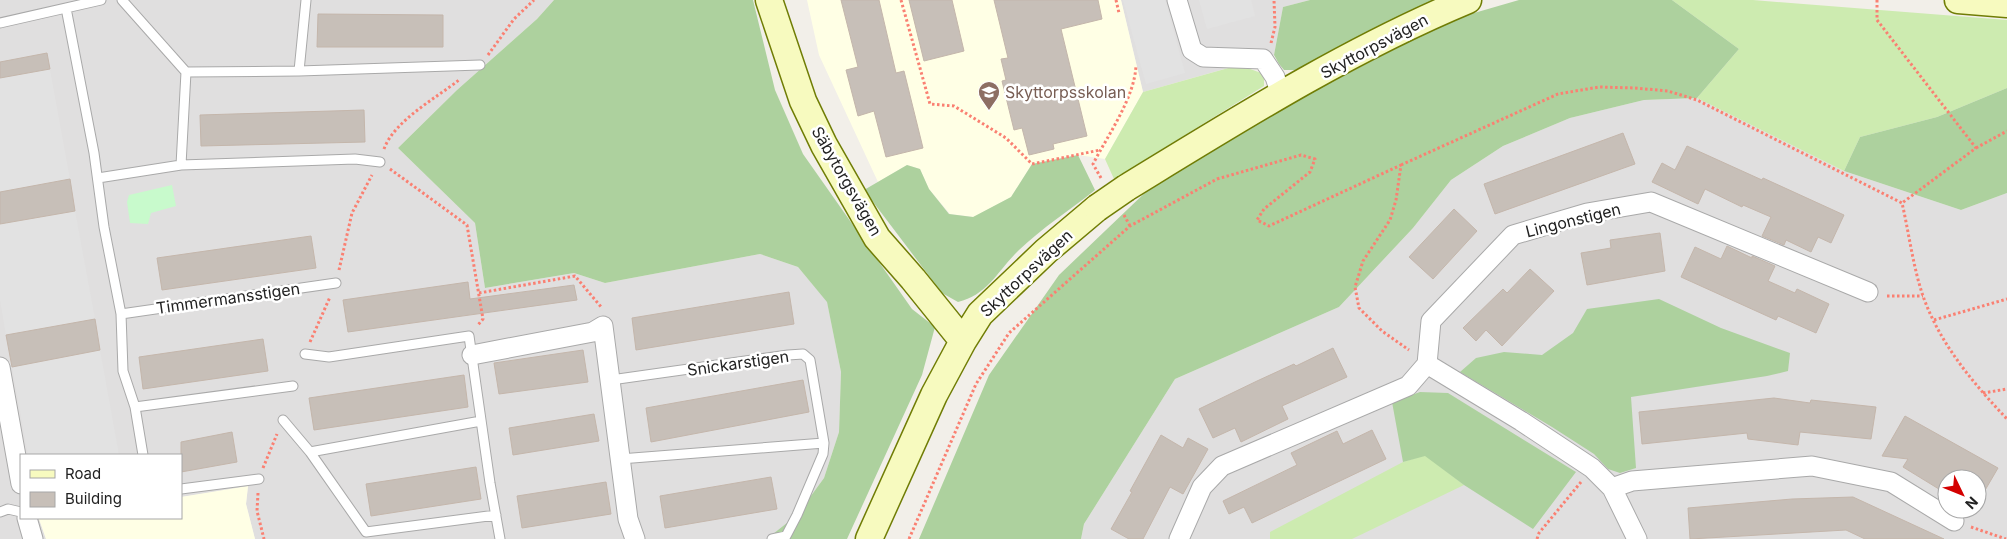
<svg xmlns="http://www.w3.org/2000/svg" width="2007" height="539" viewBox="0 0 2007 539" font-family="Inter,sans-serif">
<rect width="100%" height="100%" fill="#f2efe9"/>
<path fill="#e0dfdf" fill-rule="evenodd" d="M0 0H554L537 19 457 90 398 148 475 223 485 288 574 273 605 283 760 254 798 267 827 301 841 372 839 432 824 478 797 515 773 539H255L246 504 248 487 181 497V455H21V518H46L39 519 46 539H0Z
M1121 0H1310L1283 7 1274 55 1143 92Z
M1697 98 1844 171 1961 210 2007 193V539H1081L1084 524 1175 379 1339 307 1413 228 1451 180 1503 146 1570 118 1644 100ZM1947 479H1977V509H1947Z"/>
<path fill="#ffffe5" d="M807 0H1121L1143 92 1105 159 1078 155 1032 164 1011 197 974 217 950 214 929 189 920 169 907 165 878 182 819 55Z
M248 486 246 504 255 539H46L39 519 181 518V497Z"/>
<path fill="#cdebb0" d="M1672 0H1753L2007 20V88L1937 117 1860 137 1844 171 1697 98 1739 49Z
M1239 65 1264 74V86L1114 179 1105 159 1143 92Z
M1425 455 1464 485 1352 539H1270V532L1403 462Z"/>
<path fill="#add19e" d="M554 0H753L775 90 803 154 912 309 935 327 922 375 847 539H773V534L797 515 824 478 839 432 841 372 827 302 798 267 760 254 605 283 574 273 485 288 475 223 398 148 457 90 537 19Z
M1310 0H1436L1295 70H1284L1279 64 1274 55 1283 7Z
M1519 0H1672L1739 49 1697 98 1644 100 1570 118 1503 146 1451 180 1413 228 1339 307 1175 379 1084 524 1081 539H919L989 375 1059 275 1152 186 1236 132 1450 20Z
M2007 88V193L1961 210 1844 171 1860 137 1937 117Z
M1078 155 1095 190C1070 210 1042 228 1019 250 998 270 988 295 958 302L942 293 864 190 907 165 920 169 929 189 949 214 973 217 1011 197 1032 164Z
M1659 299 1721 328 1790 353 1788 371 1767 376 1631 397 1636 468 1620 473 1608 469 1594 454 1552 427 1460 372 1476 358 1504 352 1542 355 1573 333 1587 309Z
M1420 392 1448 393 1576 472 1533 529 1464 485 1425 456 1403 462 1392 402Z"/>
<path fill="#c8facc" d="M172 185 176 206 151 213 148 224 130 223 127 202 129 195Z"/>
<path fill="#e2e2e2" d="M1123 0H1165L1185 73 1146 84Z
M1199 0H1251L1255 16 1207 29Z
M50 69 70 179 0 192V78Z
M75 211 95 319 6 335 0 300V224Z
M100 350 119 455H28L12 367Z"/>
<path fill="#c7bfb8" stroke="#c4b6ab" d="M841 0H879L896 73 904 71 923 148 886 157 874 111 858 116 846 70 858 67Z
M909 0H952L964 51 924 61Z
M994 0H1098L1102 19 1061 29 1087 136 1053 144 1054 149 1029 155 1022 128 1014 130 1002 81 1006 80 1001 59 1008 58Z
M318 14 443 15V47H317Z
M47 53 50 69 0 78V62Z
M364 110 365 142 201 146 200 115Z
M1623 133 1635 164 1495 214 1484 184Z
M1687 146 1762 180 1763 178 1844 215 1831 243 1818 237 1811 252 1786 240 1784 245 1762 236 1771 217 1743 205 1742 207 1705 189 1698 204 1652 182 1662 163 1675 170Z
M70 179 75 211 0 224V192Z
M1454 209 1477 231 1433 279 1409 257Z
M1660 233 1665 271 1587 285 1581 253 1611 248 1610 240Z
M311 236 316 268 162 290 157 258Z
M1727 246 1752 258V256L1775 266 1768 281 1795 293 1797 289 1829 304 1816 333 1778 316 1776 320 1681 277 1695 247 1721 259Z
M1530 269 1554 291 1502 346 1486 330 1476 341 1463 328 1503 289 1507 293Z
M468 282 470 299 574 285 577 300 348 332 343 300Z
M789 292 794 324 636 350 632 318Z
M95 319 100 350 12 367 6 335Z
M263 339 268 371 143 389 139 357Z
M1333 348 1347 377 1282 406 1288 419 1241 442 1235 428 1213 438 1199 409 1257 381 1294 364 1296 366Z
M583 350 588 382 499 394 494 363Z
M464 375 468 407 314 430 309 398Z
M803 380 809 412 651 442 646 408Z
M1774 398 1810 403 1811 400 1876 407 1871 439 1800 432 1798 445 1748 439 1747 433 1642 444 1639 412Z
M594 414 599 441 513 455 509 428Z
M1905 416 1998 468 1977 504V479H1947V494L1903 467 1908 459 1882 456Z
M1372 430 1386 459 1252 523 1244 507 1229 514 1223 501 1297 465 1291 453 1337 431 1343 444Z
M232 432 237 462 181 472V442Z
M1161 435 1183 448 1188 438 1208 449 1183 494 1170 487 1143 539H1129L1111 529 1132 492 1130 491Z
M476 467 481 499 371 516 366 484Z
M771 477 777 509 665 528 660 496Z
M606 482 611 514 522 528 517 496Z
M1853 497 1944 539H1865L1846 530 1690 539 1688 508 1792 499Z"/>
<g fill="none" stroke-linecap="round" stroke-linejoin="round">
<g stroke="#a9a9a9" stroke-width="11">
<path id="lane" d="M122 0 186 72
M66 8 94 153 104 227 121 314 123 371 135 407 143 455
M0 23 101 0
M299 71 306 0
M181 165 186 72 299 71 480 65
M98 178 181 165 355 159 380 162
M121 314 336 283
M305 354 329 357 469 336 490 483 500 539
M611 380 788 355 803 354 810 360 824 443 823 454 797 515 786 536 772 539
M135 407 293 386
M283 420 310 452 481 421
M310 452 366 532 496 515
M620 459 824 443
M181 489 259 479
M0 512 8 509 21 512"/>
</g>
<g stroke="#a9a9a9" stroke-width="21">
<path id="street" d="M1177 0 1192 50 1203 57 1263 59 1275 77 1281 95
M472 355 593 332 603 326 628 519 635 539
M1427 364 1431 321 1513 235 1587 213 1651 202 1868 292
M0 367 21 484
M1612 488 1632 481 1812 466 1891 482 1954 521
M27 518 33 539
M1179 539 1202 487 1222 466 1408 386 1427 364 1521 421 1592 468 1612 488 1637 539"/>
</g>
<g stroke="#707d05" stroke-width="29">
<path id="secondary" d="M769 0 803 101 824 145 877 238 913 279 963 341
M1958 0 2007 4
M1126 188C1237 120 1348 50 1468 0
M869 539 934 395 963 341 980 314 1046 251 1097 208"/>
</g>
<path stroke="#fa8072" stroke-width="3" stroke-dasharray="2.5 2.5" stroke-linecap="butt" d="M901 0 930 104 954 106 1006 138 1032 164 1100 150
M1116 0 1119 13
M1877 0V20L1976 148 1902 203
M1271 43 1275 27 1274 0
M488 55 514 19 534 0
M1976 148 2007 131
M384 149C394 121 436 98 459 80
M1401 165 1558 94 1599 87 1635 88 1668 91 1697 100 1902 203C1909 233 1913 267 1923 296 1940 344 1973 383 2007 419
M390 169 467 225 483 319 478 325
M1101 178 1093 164C1108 135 1135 97 1136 65
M1124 215 1130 226
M339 270 352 213 372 175
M479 293 575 276 602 308
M1887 296H1923
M1934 320 2007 299
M310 342 330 297
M1983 393 2007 389
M263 468 277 434
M258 493 257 511 264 539
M1971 527 2006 539
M909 539 976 384 1009 333 1130 226 1217 179 1301 155 1315 159 1310 172 1264 209 1257 220 1269 226 1401 165 1396 200 1390 220 1363 261 1355 287 1359 308 1382 331 1409 350
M1537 539 1539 533 1581 482"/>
<use href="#lane" stroke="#fff" stroke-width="9"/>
<use href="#street" stroke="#fff" stroke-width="19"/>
<use href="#secondary" stroke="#f7fabf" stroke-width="26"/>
<g stroke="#707d05" stroke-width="29" stroke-linecap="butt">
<path id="secondary-bridge" d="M1097 208 1126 188"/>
</g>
<use href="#secondary-bridge" stroke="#f7fabf" stroke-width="26"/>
</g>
<defs>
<g id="school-pin" transform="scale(1.125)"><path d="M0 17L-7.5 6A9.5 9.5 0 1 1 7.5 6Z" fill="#8d6e63" stroke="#fff"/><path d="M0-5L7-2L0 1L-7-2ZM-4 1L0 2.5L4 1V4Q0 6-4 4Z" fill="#fff"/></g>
</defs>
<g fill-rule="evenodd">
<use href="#school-pin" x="989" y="92"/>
</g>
<g text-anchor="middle" stroke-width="5" stroke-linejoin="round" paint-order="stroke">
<g font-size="16" fill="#222" stroke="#fff">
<text transform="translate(1374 46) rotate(-28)" y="6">Skyttorpsvägen</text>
<text transform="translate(847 181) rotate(60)" y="6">Säbytorgsvägen</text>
<text transform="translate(1573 220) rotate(-14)" y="6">Lingonstigen</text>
<text transform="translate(1026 273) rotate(-43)" y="6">Skyttorpsvägen</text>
<text transform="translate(228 298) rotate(-8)" y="6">Timmermansstigen</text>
<text transform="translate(738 363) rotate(-8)" y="6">Snickarstigen</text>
</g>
<g font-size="16" fill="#785e54" stroke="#fff" text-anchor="start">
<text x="1005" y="98">Skyttorpsskolan</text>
</g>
</g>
<rect x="20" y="454" width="162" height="65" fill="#ffffff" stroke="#a7a7a7"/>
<rect x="30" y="470" width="25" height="8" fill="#f7fabf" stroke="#a7a7a7"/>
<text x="65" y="479" font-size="15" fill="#222222">Road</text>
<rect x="30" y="492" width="25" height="15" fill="#c7bfb8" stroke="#a7a7a7"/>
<text x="65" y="504" font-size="15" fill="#222222">Building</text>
<g transform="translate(1962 494) rotate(133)"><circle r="24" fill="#ffffff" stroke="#a7a7a7"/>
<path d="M0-4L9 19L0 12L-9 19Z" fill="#d40000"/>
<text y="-8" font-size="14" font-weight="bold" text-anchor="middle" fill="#222222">N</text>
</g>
</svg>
